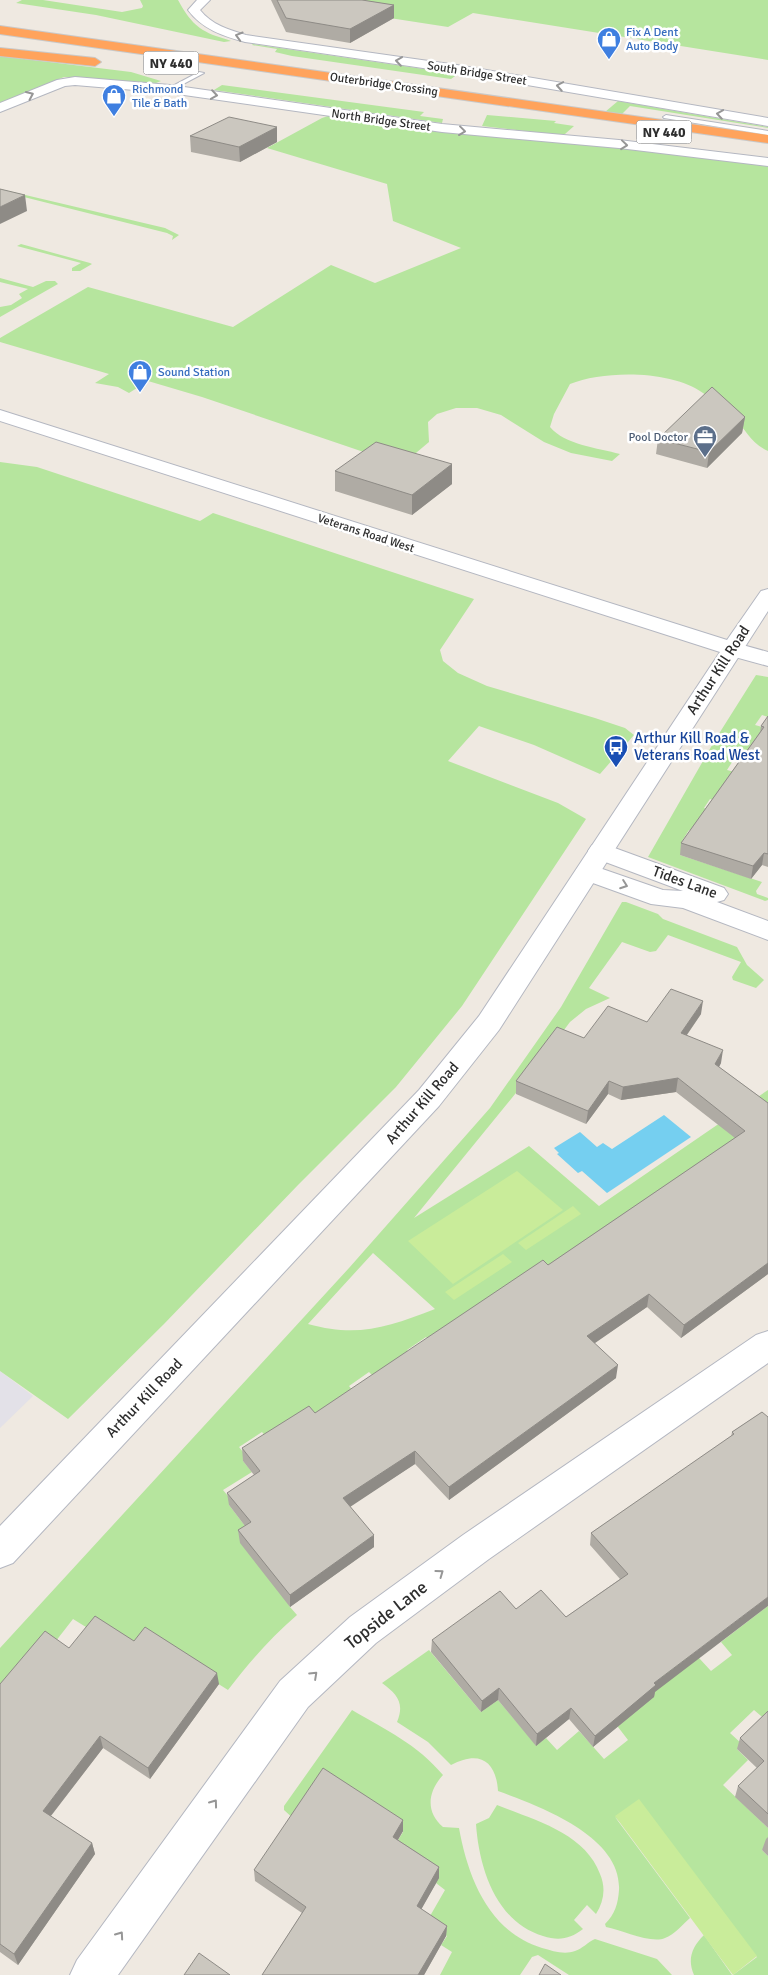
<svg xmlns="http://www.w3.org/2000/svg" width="768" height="1975" viewBox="0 0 768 1975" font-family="Signika,sans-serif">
<rect width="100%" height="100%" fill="#efe9e1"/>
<path fill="#e3e1e8" d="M0 1371 33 1396 0 1428Z"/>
<path fill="#b6e59e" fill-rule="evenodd" d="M22 0H43L122 12 142 8 143 6 140 0H178C188 18 196 29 216 36 221 38 227 39 231 41L224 42 96 15 16 3Z
M273 0H768V60L473 13 448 27Z
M253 44 458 74 451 79 292 56 275 52 277 49 252 45Z
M0 56 131 72 161 81 156 83 64 77 0 103Z
M222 85 424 112 420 116 443 119 442 123 214 90Z
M618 101 768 127V128L630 106 622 114 605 112Z
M331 115 768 165V451C750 443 747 430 733 417 723 409 713 400 703 393 672 370 604 370 570 384L554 414 550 427C565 445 598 448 620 454L612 461 571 453 544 442 501 415 477 408H456L437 414 428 422 429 442 410 458 399 464 202 397 148 381 129 393 118 387 95 383 109 374 0 342V338L88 287 233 327 331 265 375 283 461 248 393 221 387 184 267 148 322 118Z
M487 115 556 121 554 123 574 126 565 134 558 135 482 126Z
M0 189 165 228 179 235 172 240 173 236 167 233 0 191Z
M21 244 90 263 92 264 80 271H72V268L81 263 17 246Z
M0 278 33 287 46 281H55L58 284 0 317V307L11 305 22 298 19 294 28 289 0 282Z
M0 462 37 467 200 521 213 513 474 599 440 650 443 661 458 673 487 686 595 718 625 728 634 735 600 774 534 745 479 726 448 761 558 803 586 819 462 1006 396 1087 298 1185 164 1324 68 1419 0 1371Z
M756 675 768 677V717L762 715 755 725 766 728 745 762 734 759 727 770 746 775 717 801 710 799 704 808 722 814 696 832 689 830 682 841 688 843 680 855 762 882 756 891 757 894 768 898V900L765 901 648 857 715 740Z
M622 902H626L658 914 663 919 737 947 747 965 764 980 756 988 733 980 732 977 741 962 668 935 656 951 650 952 622 942 589 988 610 998 586 1009 570 1022 524 1083 414 1218 529 1146 599 1206 768 1090V1131L435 1346 426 1337 407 1350 419 1362 380 1383 369 1372 349 1386 358 1397 271 1443 262 1432 239 1447 248 1458 243 1461 252 1472 223 1490 233 1502 229 1505 252 1535 290 1607 297 1615C271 1637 249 1663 228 1690L147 1639 136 1653 94 1632 73 1619 52 1646 0 1701V1648L349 1268 490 1108 561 1007ZM373 1253 435 1309C388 1327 358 1338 308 1324Z
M768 1606V1720L767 1721 754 1710 730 1733 742 1744 737 1749 748 1760 723 1785 768 1828V1844L762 1850 768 1856V1975H733L757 1957 615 1817 690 1918C683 1924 674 1935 665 1938 651 1944 622 1930 606 1927L605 1924C615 1914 618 1904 619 1890 622 1836 539 1806 498 1791 496 1760 479 1750 451 1765L428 1742 397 1722C405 1703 397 1694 382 1683L429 1650 481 1712 498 1700 536 1745 546 1738 557 1750 579 1731 604 1759 628 1740 618 1727 593 1627 699 1658 711 1671 732 1655 721 1642Z
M352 1710C386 1730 417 1744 443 1775 428 1791 425 1812 443 1827L459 1828C468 1878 489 1932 542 1948 553 1951 564 1955 575 1951 582 1949 588 1942 595 1939L657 1959 672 1975H569L538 1955 532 1957 520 1975H440L452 1952 441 1945 447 1936 426 1923 445 1890 436 1883 438 1878 393 1848 403 1832 296 1821 284 1810V1806Z
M497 1805C534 1820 585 1833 600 1874 606 1888 604 1901 596 1914L587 1905 574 1920 583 1929C570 1939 559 1941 543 1936 496 1922 479 1868 476 1824L489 1818Z
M704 1935 732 1975H694C687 1959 692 1947 704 1935Z"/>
<path fill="#c9ec9a" d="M517 1171 563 1210 453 1284 408 1241Z
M573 1206 581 1214 526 1250 518 1243Z
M503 1254 512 1262 454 1300 445 1292Z
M639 1799 757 1956 733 1975 615 1816Z"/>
<path fill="#75cff0" d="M664 1115 691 1137 607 1193 582 1171 578 1173 557 1154 559 1153 554 1148 580 1132 597 1147 603 1143 612 1149Z"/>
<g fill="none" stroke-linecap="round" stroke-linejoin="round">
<g stroke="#b4b7c1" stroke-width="2">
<path id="lane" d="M199 72 204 73 172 90 167 89Z
M666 115 768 131V135L664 118 663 117Z"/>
</g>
<g stroke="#b4b7c1" stroke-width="2">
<path id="street" d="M732 642 768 652V666L724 654 721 649 724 644Z
M601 843 724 888 728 894 724 900 717 902 768 921V940L683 908 651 904 579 878 575 872 579 866 588 864 663 890 683 891 592 857 588 851 592 845Z
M768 1331V1363L489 1559 376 1643 308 1707 118 1975H70L77 1960 280 1681 350 1617 463 1535 756 1335Z"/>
</g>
<g stroke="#b4b7c1" stroke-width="2">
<path id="secondary" d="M197 0H210L200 10C212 25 229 30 246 35L457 65 768 118V126L457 73 245 42C223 36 202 29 188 10Z
M75 77 170 85 442 124 619 140 768 158V166L619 148 442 132 170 93 75 85 65 86 0 112V103L57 80Z
M0 410 727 640 761 591 768 589V611L499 1030 439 1106 13 1563 0 1568V1526L419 1090 479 1016 720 652 0 421Z"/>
</g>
<g stroke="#c9c9c9" stroke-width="2">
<path id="highway" d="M0 26 768 135V143L0 34Z
M0 48 95 58 101 62 95 66 0 56Z"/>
</g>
<use href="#lane" fill="#fff" fill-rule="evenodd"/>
<use href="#street" fill="#fff" fill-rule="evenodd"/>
<use href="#secondary" fill="#fff" fill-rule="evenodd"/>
<use href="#highway" fill="#ffa35c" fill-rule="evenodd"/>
</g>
<path fill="#afaba4" d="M271 0H362L394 5V18L350 43 286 32Z
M190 136 277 142 240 162 191 152Z
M745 417 742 433 707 468 656 454 658 439Z
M452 464V484L412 515 335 491V471Z
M768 716V867L762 865 751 879 680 855 681 843 760 732 761 726Z
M701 1014 687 1035 721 1063 719 1067 768 1103V1274L681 1338 647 1307 594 1343 616 1378 449 1500 415 1464 350 1506 374 1547 290 1607 240 1543 238 1530 245 1526 229 1505 227 1493 254 1475 243 1461 242 1448 315 1413 548 1265 735 1138 676 1092 621 1100 608 1094 586 1124 516 1094V1081L584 1038 647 1022Z
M762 1412 655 1692 654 1697 593 1747 569 1719 536 1746 498 1700 481 1712 431 1652 432 1640 516 1609 566 1617 620 1579 590 1545 591 1533 731 1437 732 1432Z
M69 1648 219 1684 150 1779 103 1748 51 1816 92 1843 95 1854 18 1965 0 1952V1684Z
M768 1711V1828L735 1797 738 1786 757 1768 737 1749 740 1738Z
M403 1820V1831L398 1840 439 1867V1878L421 1909 447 1926 446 1936 424 1975H262L302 1913 255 1881 254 1870Z
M768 1837V1856L762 1850 766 1839Z"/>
<path fill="#8e8b86" d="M394 5V18L350 43V29Z
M277 127V142L240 162 239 147Z
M25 195 27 211 0 224V207Z
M745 417 742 433 707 468 709 452Z
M452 464V484L412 515V495Z
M764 853 762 865 751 879 753 866Z
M703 1001 701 1014 679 1046 681 1033Z
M723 1050 721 1063 713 1078 715 1064Z
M678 1078 676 1092 621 1100 623 1087Z
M609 1081 608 1094 586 1124 588 1111Z
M768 1263V1274L681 1338 684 1325Z
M649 1294 647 1307 585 1350 587 1336Z
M618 1365 616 1378 449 1500V1487Z
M415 1451V1464L344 1511 343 1498Z
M374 1535V1547L290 1607V1595Z
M768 1597V1606L655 1692 654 1697 593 1747 595 1736 654 1683Z
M217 1673 219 1684 150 1779 148 1768Z
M499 1688 498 1700 481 1712 482 1701Z
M571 1708 569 1719 536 1746 537 1734Z
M100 1736 103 1748 46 1822 43 1811Z
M403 1820V1831L393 1848V1837Z
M92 1843 95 1854 18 1965 14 1954Z
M439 1867V1878L417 1917V1906Z
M447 1926 446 1936 424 1975H418Z"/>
<path fill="#cbc7bf" stroke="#8e8b86" d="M277 0H362L394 5 350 29 286 18Z
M229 117 277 127 239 147 190 136Z
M0 189 25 195 0 207Z
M712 387 745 417 709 452 658 439Z
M376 442 452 464 412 495 335 471Z
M768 716V854L764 853 753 866 681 843 764 727 761 726Z
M671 989 703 1001 681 1033 723 1050 715 1064 768 1103V1263L684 1325 649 1294 587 1336 618 1365 449 1487 415 1451 343 1498 374 1535 290 1595 238 1530 251 1522 227 1493 260 1471 242 1448 309 1406 315 1413 543 1260 548 1265 745 1131 678 1078 623 1087 609 1081 588 1111 516 1081 557 1027 584 1038 608 1006 647 1022Z
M762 1412 768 1417V1597L654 1683 656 1685 595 1736 571 1708 537 1734 499 1688 482 1701 432 1640 500 1591 516 1609 541 1590 566 1617 628 1574 591 1533 734 1434 732 1432Z
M95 1616 134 1641 145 1627 217 1673 148 1768 100 1736 43 1811 92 1843 14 1954 0 1944V1684L45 1631 69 1648Z
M768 1711V1814L738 1786 764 1761 740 1738Z
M323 1768 403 1820 393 1837 439 1867 417 1906 447 1926 418 1975H262L306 1907 254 1870Z
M199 1953 230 1975H184Z
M545 1964 561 1975H539Z"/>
<defs><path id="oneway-chevron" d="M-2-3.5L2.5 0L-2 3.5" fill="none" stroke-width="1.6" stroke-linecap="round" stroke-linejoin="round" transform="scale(1.25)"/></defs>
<g stroke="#969696">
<use href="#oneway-chevron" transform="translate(239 36) rotate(-164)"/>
<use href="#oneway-chevron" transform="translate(399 61) rotate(-172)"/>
<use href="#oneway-chevron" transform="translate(560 86) rotate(-170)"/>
<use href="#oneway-chevron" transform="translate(30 95) rotate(-24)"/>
<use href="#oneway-chevron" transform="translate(214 95) rotate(8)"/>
<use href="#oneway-chevron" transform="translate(720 114) rotate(-171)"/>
<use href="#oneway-chevron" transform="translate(462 131) rotate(7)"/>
<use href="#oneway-chevron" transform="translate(624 145) rotate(6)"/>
<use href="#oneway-chevron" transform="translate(624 885) rotate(20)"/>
<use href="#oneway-chevron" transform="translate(440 1573) rotate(-36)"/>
<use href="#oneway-chevron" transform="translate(314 1675) rotate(-43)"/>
<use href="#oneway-chevron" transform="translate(214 1803) rotate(-54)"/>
<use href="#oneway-chevron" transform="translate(120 1935) rotate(-55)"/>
</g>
<defs>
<g id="shop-pin" transform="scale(1.25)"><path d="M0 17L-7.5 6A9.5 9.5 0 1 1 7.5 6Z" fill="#3f7fe0" stroke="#fff"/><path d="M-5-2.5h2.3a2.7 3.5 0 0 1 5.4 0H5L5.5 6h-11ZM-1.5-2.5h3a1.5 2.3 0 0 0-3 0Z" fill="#fff"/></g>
<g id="office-pin" transform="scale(1.25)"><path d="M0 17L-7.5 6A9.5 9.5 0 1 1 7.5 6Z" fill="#5c6f8a" stroke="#fff"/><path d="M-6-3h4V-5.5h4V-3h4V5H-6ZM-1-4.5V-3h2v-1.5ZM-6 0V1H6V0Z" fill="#fff"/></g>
<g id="bus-pin" transform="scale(1.25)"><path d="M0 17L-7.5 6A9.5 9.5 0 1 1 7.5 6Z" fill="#1a4fb4" stroke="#fff"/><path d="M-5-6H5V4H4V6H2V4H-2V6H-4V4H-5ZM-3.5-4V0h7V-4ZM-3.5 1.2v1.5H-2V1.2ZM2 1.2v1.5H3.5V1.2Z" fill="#fff"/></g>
</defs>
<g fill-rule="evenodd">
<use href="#shop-pin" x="609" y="39"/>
<use href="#shop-pin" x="114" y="96"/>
<use href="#shop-pin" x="140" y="372"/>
<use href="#office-pin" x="705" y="437"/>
<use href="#bus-pin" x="616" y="747"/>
</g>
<g text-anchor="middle" stroke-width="5" stroke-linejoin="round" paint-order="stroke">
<g font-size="12" fill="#366cbe" stroke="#fff" text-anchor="start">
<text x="626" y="36">Fix A Dent<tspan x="626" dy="14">Auto Body</tspan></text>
<text x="132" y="93">Richmond<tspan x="132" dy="14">Tile &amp; Bath</tspan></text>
<text x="158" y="376">Sound Station</text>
</g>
<g font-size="12" fill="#2e2e2e" stroke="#fff">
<text transform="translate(477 73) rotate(9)" y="4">South Bridge Street</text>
<text transform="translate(384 84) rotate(8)" y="4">Outerbridge Crossing</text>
<text transform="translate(381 120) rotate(8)" y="4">North Bridge Street</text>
<text transform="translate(366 533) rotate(18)" y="4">Veterans Road West</text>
</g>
<g font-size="12" fill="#4e5e75" stroke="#fff" text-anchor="end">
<text x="688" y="441">Pool Doctor</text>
</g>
<g fill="#fff" stroke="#6d6d6d" stroke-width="1">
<rect x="143.5" y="51.5" width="55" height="23" rx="4"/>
<rect x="636.5" y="120.5" width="55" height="23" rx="4"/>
</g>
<g font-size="14" font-weight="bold" fill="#2e2e2e">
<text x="171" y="68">NY 440</text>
<text x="664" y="137">NY 440</text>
</g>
<g font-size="15" fill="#2e2e2e" stroke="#fff">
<text transform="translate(718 670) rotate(-57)" y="5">Arthur Kill Road</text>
<text transform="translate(685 882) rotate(20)" y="5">Tides Lane</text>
<text transform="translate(422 1103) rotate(-49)" y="5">Arthur Kill Road</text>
<text transform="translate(144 1398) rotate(-46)" y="5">Arthur Kill Road</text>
</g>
<g font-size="15" fill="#164399" stroke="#fff" text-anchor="start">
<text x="634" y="743">Arthur Kill Road &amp;<tspan x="634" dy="17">Veterans Road West</tspan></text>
</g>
<g font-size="18" fill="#2e2e2e" stroke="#fff">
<text transform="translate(386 1615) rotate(-38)" y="6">Topside Lane</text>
</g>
</g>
</svg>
